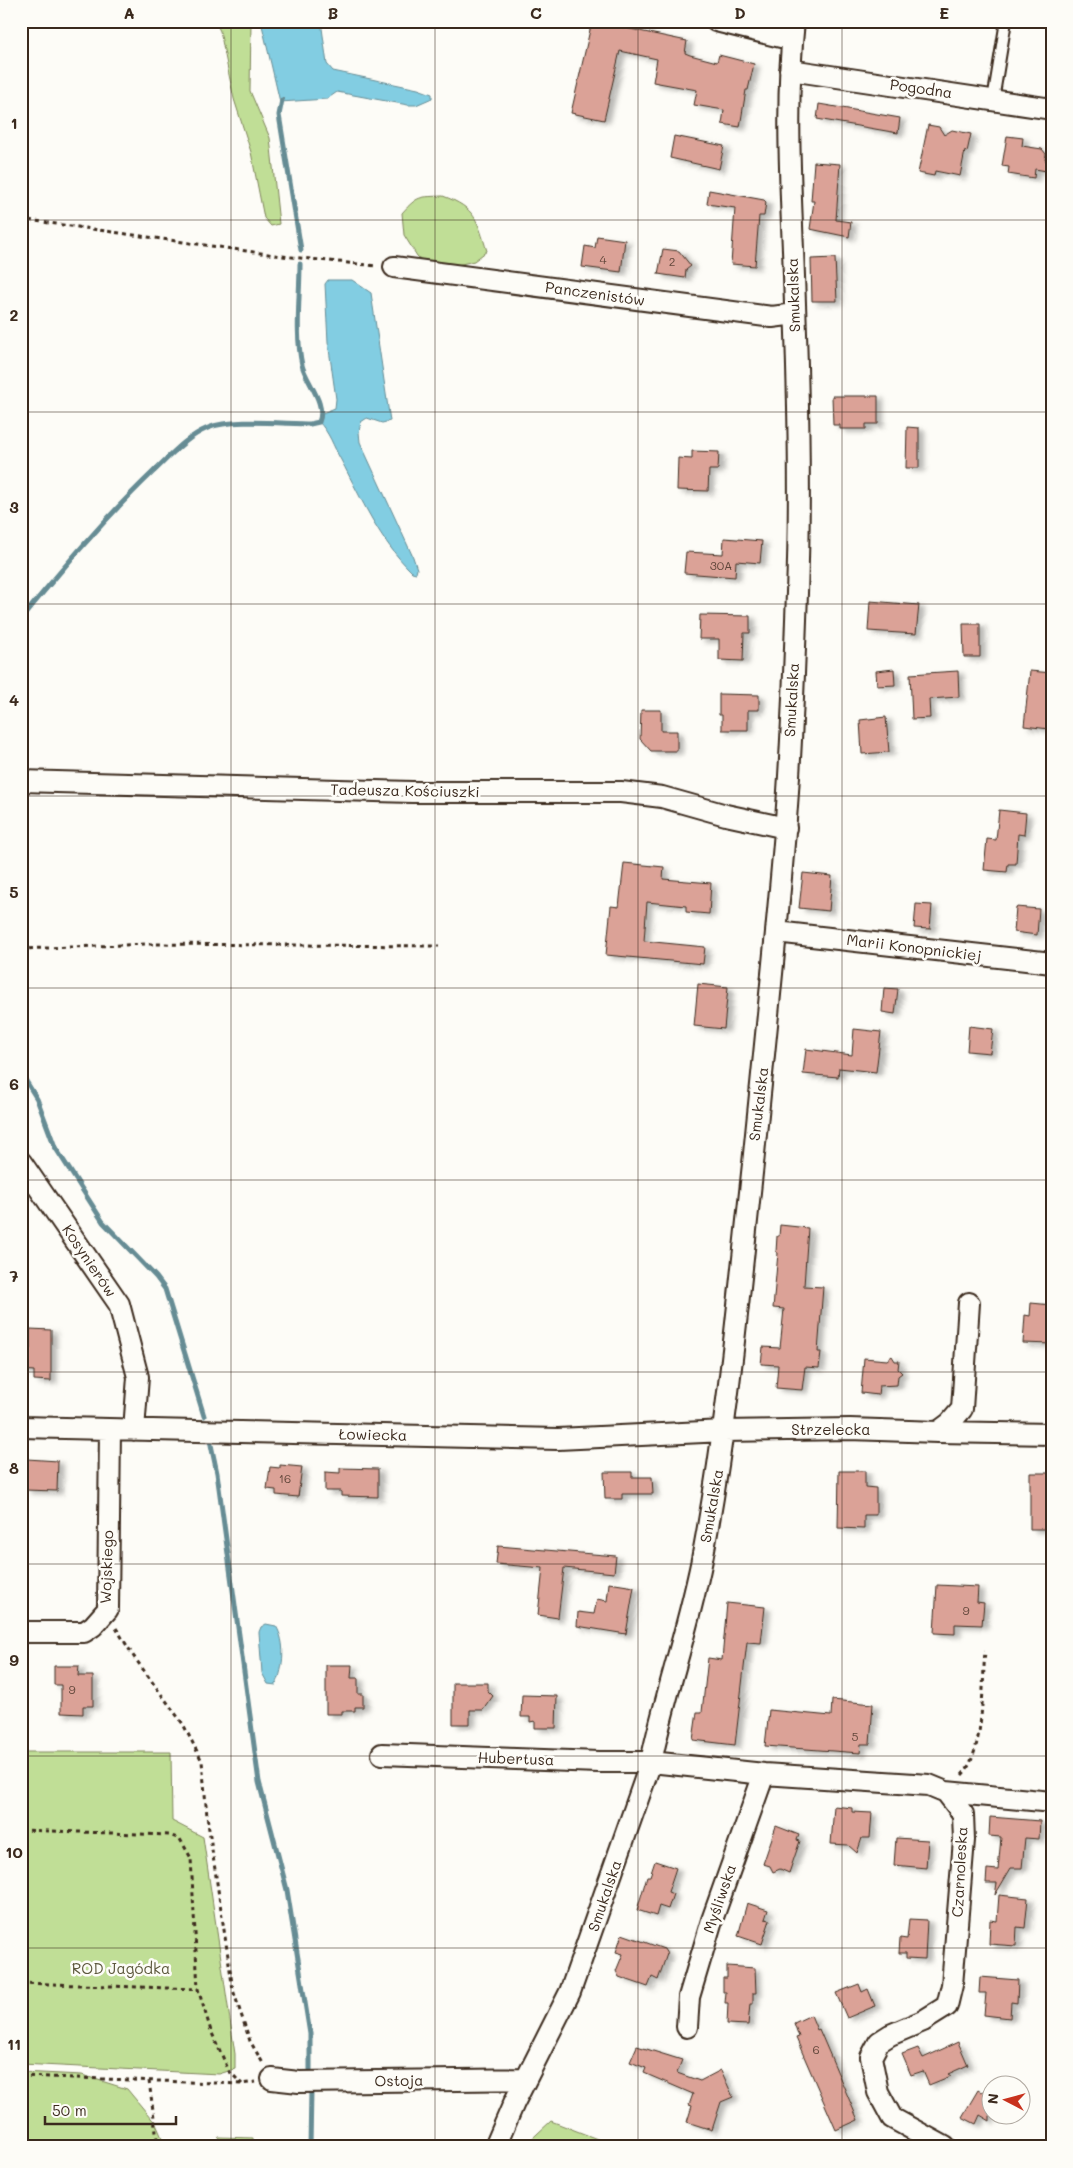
<svg xmlns="http://www.w3.org/2000/svg" width="1073" height="2168" viewBox="0 0 1073 2168" font-family="Mali,sans-serif">
<defs>
<filter id="shadow"><feDropShadow dx="5.5" dy="3" stdDeviation="2.5" flood-color="#0004"/></filter>
</defs>
<rect width="100%" height="100%" fill="#fdfcf7"/>
<filter id="ink" filterUnits="userSpaceOnUse"><feTurbulence type="fractalNoise" baseFrequency=".02" numOctaves="2"/><feDisplacementMap in="SourceGraphic" scale="10" xChannelSelector="R" yChannelSelector="G"/><feConvolveMatrix kernelMatrix="1 2 1 2 8 2 1 2 1" color-interpolation-filters="sRGB"/></filter>
<g filter="url(#ink)">
<path fill="#c0de96" stroke="#7e845a" d="M215 21H251L250 91 270 138 279 224 271 226 264 218 251 152 234 99 220 31Z
M443 196C476 208 477 220 487 251L474 261 457 265H427L417 256 404 235 402 213C418 195 420 197 443 196Z
M21 1752H171L172 1821 203 1837 235 2054V2069L219 2074 21 2064Z
M21 2072 82 2075 127 2089 156 2124 166 2147H21Z
M551 2121 605 2142 611 2147H523Z
M219 2137 253 2138V2147H212Z"/>
<path fill="#82cde2" stroke="#668c94" d="M261 21H321L327 64 333 71 418 89 432 94V98L416 105H408L337 92 327 99 280 102Z
M328 280H352L371 293 390 421 382 423 367 418 361 422 359 432 360 442 413 557 417 569 416 573 412 572C379 540 362 500 341 460 333 446 330 433 318 421L320 414 335 408 336 399 328 342 325 284Z
M266 1624 276 1626C286 1642 284 1667 276 1685L268 1684 262 1673 259 1632 261 1627Z"/>
<g fill="none" stroke-linecap="round" stroke-linejoin="round">
<path stroke="#668c94" stroke-width="5" d="M282 100 279 115 301 250
M21 619C63 568 105 518 153 472 170 456 186 437 208 428 232 418 284 424 310 424L319 422C327 403 306 382 302 365 295 333 300 297 300 264
M21 1073 37 1099 55 1147 103 1222 156 1277 165 1289 204 1416
M210 1440 217 1473 259 1782 287 1890 310 2034V2075
M310 2147 311 2091"/>
</g>
<path fill="#dba297" stroke="#3b2a1e" filter="url(#shadow)" d="M592 21 687 41 685 53 690 55 717 62 719 55 754 64 748 90H746L740 127 722 124 724 110 694 105 697 90 653 82 657 59 620 51 604 120 571 113Z
M819 104 900 118 898 133 817 119Z
M928 125 939 127 944 135 952 130 971 134 967 152 965 151 960 176 935 171 934 176 918 173Z
M674 136 724 146 719 169 670 158Z
M1007 136 1023 138 1022 146 1042 149 1046 154 1045 160 1052 167V172L1035 169 1034 178 1008 174 1009 167 1002 166Z
M814 162 840 164 836 220 851 222 849 237 810 229 814 201H811Z
M709 190 764 200 766 202 764 216H759L755 266 731 264 735 208 707 204Z
M597 236 625 240 621 272 582 267 585 246 595 248Z
M663 249 679 251 691 266 686 270 685 278 658 274Z
M835 258 837 301H812L811 259Z
M832 396H878V424H866V429H840V425H833Z
M907 427 919 428V468H906Z
M692 451 719 452 718 470H709L708 491 677 490 678 458 692 459Z
M724 538 762 541 760 563 736 561 735 577 684 573 686 552 723 554Z
M870 601 919 605 916 634 868 631Z
M700 615 750 616V633H744L743 661 719 660V639H699Z
M963 624H980V657H964Z
M894 669 895 685 877 686 876 671Z
M958 671 959 697 929 699 930 718 912 719 910 674Z
M1030 671 1052 673V704L1049 729 1024 726Z
M719 694 759 695V710H748V730H722V715H719Z
M641 710H661V731H677V751H651L640 739Z
M886 717 889 752 862 754 860 720Z
M999 810 1026 813 1024 835 1018 834 1016 864H1008L1007 872 984 870 987 839 996 840Z
M624 863 664 867 663 879 711 883 709 914 686 912V906L647 902 644 941 705 947 703 964 606 955 611 906 619 907Z
M803 873 832 876 829 911 799 908Z
M916 904 932 905 930 929 914 928Z
M1016 907 1039 909 1037 935 1014 932Z
M698 984 728 987 724 1029 694 1026Z
M884 988 898 989 895 1014 882 1012Z
M969 1026 993 1029 990 1053 967 1051Z
M854 1029 881 1032 876 1072 839 1068 838 1077 803 1074 806 1049 852 1055Z
M780 1225 808 1228 804 1286 823 1287 818 1352H821L819 1368 805 1367 802 1390 776 1388 778 1365 761 1364 763 1347 780 1348 784 1309 773 1308 778 1253 776 1252 777 1236H779Z
M1031 1303 1052 1305V1344L1023 1343 1025 1315 1030 1316Z
M30 1329 51 1330V1381L34 1380V1371L21 1370V1349H30Z
M892 1356 895 1361H899L898 1369 902 1373 898 1376 897 1385 879 1386 878 1395 861 1393 864 1358 887 1360Z
M27 1459 58 1461 57 1491 25 1490Z
M280 1465 302 1467 298 1497 276 1495V1490L267 1489 270 1467 280 1468Z
M340 1468 378 1469V1497L341 1496V1491H325V1472L340 1473Z
M839 1471H865V1487L876 1488V1515H864V1529L838 1528Z
M604 1472H632V1477H652L653 1494H622V1499H605Z
M1030 1473H1052V1529H1030Z
M498 1546 616 1556 614 1573 564 1568 558 1618 538 1615 543 1568 496 1564Z
M609 1583 634 1587 626 1634 577 1626 578 1612 594 1614 597 1599 607 1601Z
M937 1585 978 1587 977 1602 984 1603 982 1625 955 1624V1634L934 1633Z
M727 1603 765 1607 761 1643 747 1642 735 1745 693 1740 697 1712H702L708 1658 722 1660Z
M326 1665H352L351 1678H358V1694H363V1707H355V1711H342V1714H326Z
M54 1666H79L78 1676H93V1706H83V1714L61 1713V1685H54Z
M453 1683H488V1691L493 1696 483 1710H470V1724H453Z
M522 1695 557 1696 556 1728H535V1721L530 1722V1717H521Z
M832 1700 873 1704 870 1744H861L860 1753 765 1746 769 1710 831 1716Z
M834 1806 852 1808V1812L872 1813 870 1838H862L857 1853 848 1845 831 1844Z
M990 1817 1040 1821 1039 1839 1025 1838 1022 1868H1011L995 1895 997 1883H986L987 1869 998 1870 1001 1837 989 1836Z
M776 1826 799 1835 797 1840 800 1841 789 1873 780 1869 773 1872 770 1866 763 1864Z
M896 1838 928 1840 926 1868 894 1865Z
M655 1861 676 1868 668 1892 673 1894 668 1909 659 1906 656 1916 637 1910 647 1876H650Z
M999 1895 1028 1898 1025 1928 1017 1927 1016 1946 989 1944 990 1920 997 1921Z
M747 1903 768 1910 765 1919 770 1920 762 1944 738 1936Z
M909 1919 927 1920 925 1959 906 1958V1953H899L900 1938 907 1939Z
M622 1934 664 1949 667 1954 658 1980 652 1977 648 1987 619 1977 616 1971 623 1954 616 1952Z
M727 1966 755 1968 756 1993H753V2004H750L748 2025 727 2024 728 2003H725L726 1992H723V1978H727Z
M980 1977 1018 1980 1017 2003 1011 2002 1010 2018 984 2015 986 1993H979Z
M859 1984 862 1992 868 1989 875 2006 847 2018 836 1993Z
M811 2015 817 2030 819 2029 858 2120 836 2130 796 2038 799 2037 794 2023Z
M958 2042 968 2065 948 2074 951 2076 929 2085 923 2071 911 2075 902 2054 918 2048 923 2058Z
M637 2046 682 2060 677 2073 700 2081 721 2070 733 2097 721 2102 712 2130 687 2122 692 2106 689 2105 693 2094 644 2073 646 2068 630 2062Z
M990 2089V2121L980 2115 976 2124 962 2117 978 2090 981 2092Z"/>
<g fill="none" stroke-linecap="round" stroke-linejoin="round">
<g stroke="#3b2a1e" stroke-width="14">
<path id="service" d="M993 100 1006 21"/>
</g>
<g stroke="#3b2a1e" stroke-width="24">
<path id="minor" d="M716 21 781 37H792
M790 70 1052 109
M394 267 772 317 795 314
M21 781 412 792H621L662 797 726 815 786 828
M776 932 1052 963
M21 1162 119 1304 138 1377 134 1430
M21 1427 558 1439 724 1431 850 1429 938 1432 950 1423 962 1409 969 1303
M938 1432 1052 1434
M21 1632H84L93 1626 108 1609 110 1430
M382 1754 599 1762H651L764 1774 929 1785 946 1792 963 1814 964 1840 952 1985 947 2006 923 2021 890 2035 879 2042 871 2057 878 2092 892 2118 945 2147
M946 1792 1052 1802
M687 2027 689 1997 712 1920 764 1774
M272 2079 299 2082 526 2079
M495 2147 514 2103 570 1992 651 1762C666 1690 691 1621 704 1549 728 1421 739 1293 753 1164 764 1053 776 942 785 831 792 752 794 672 797 593 801 488 798 382 794 276 791 191 785 106 794 21"/>
</g>
<path stroke="#3b2a1e" stroke-width="3" stroke-dasharray="4 4" stroke-linecap="butt" d="M21 219 282 256 377 266
M21 949 148 944 439 946
M116 1628 134 1657 183 1724 202 1761 207 1816 233 1990 250 2041 264 2065
M962 1775C985 1751 982 1684 985 1651
M21 1830 169 1835 180 1839 191 1858 198 1989 211 2031 229 2071 242 2084
M21 1983 198 1989
M21 2076 242 2084 256 2082
M149 2081 158 2147"/>
<use href="#service" stroke="#fdfcf7" stroke-width="10"/>
<use href="#minor" stroke="#fdfcf7" stroke-width="20"/>
</g>
</g>
<path fill="none" stroke="#3b2a1e" stroke-width="1" stroke-opacity="0.55" d="M231 21V2147M435 21V2147M638 21V2147M842 21V2147M21 220H1052M21 412H1052M21 604H1052M21 796H1052M21 988H1052M21 1180H1052M21 1372H1052M21 1564H1052M21 1756H1052M21 1948H1052"/>
<g text-anchor="middle" stroke-width="5" stroke-linejoin="round" paint-order="stroke">
<g font-size="12" fill="#63483c">
<text x="603" y="264">4</text>
<text x="672" y="266">2</text>
<text x="721" y="570">30A</text>
<text x="285" y="1483">16</text>
<text x="966" y="1615">9</text>
<text x="72" y="1694">9</text>
<text x="855" y="1741">5</text>
<text x="816" y="2054">6</text>
</g>
<g font-size="15" fill="#3b2a1e" stroke="#fdfcf7">
<text transform="translate(921 89) rotate(8)" y="5">Pogodna</text>
<text transform="translate(595 294) rotate(8)" y="5">Panczenistów</text>
<text transform="translate(794 295) rotate(-92)" y="5">Smukalska</text>
<text transform="translate(792 700) rotate(-87)" y="5">Smukalska</text>
<text transform="translate(405 791) rotate(1)" y="5">Tadeusza Kościuszki</text>
<text transform="translate(914 948) rotate(7)" y="5">Marii Konopnickiej</text>
<text transform="translate(759 1104) rotate(-83)" y="5">Smukalska</text>
<text transform="translate(89 1261) rotate(56)" y="5">Kosynierów</text>
<text x="831" y="1435">Strzelecka</text>
<text transform="translate(373 1435) rotate(1)" y="5">Łowiecka</text>
<text transform="translate(712 1506) rotate(-80)" y="5">Smukalska</text>
<text transform="translate(107 1567) rotate(-88)" y="5">Wojskiego</text>
<text transform="translate(516 1759) rotate(2)" y="5">Hubertusa</text>
<text transform="translate(960 1872) rotate(-87)" y="5">Czarnoleska</text>
<text transform="translate(605 1896) rotate(-71)" y="5">Smukalska</text>
<text transform="translate(720 1899) rotate(-71)" y="5">Myśliwska</text>
<text transform="translate(399 2081) rotate(-1)" y="5">Ostoja</text>
</g>
<g font-size="15" fill="#5c573c" stroke="#fdfcf7">
<text x="121" y="1974">ROD Jagódka</text>
</g>
</g>
<rect width="1073" height="2168" fill="none" stroke="#fdfcf7" stroke-width="55"/>
<g transform="translate(1006 2100) rotate(276)"><circle r="24" fill="#fdfcf7" stroke="#afa8a0"/>
<path d="M0-4L9 19L0 12L-9 19Z" fill="#c8321e"/>
<text y="-8" font-size="14" font-weight="bold" text-anchor="middle" fill="#3b2a1e">N</text>
</g>
<path d="M45 2116v8h131v-8" fill="none" stroke="#3b2a1e" stroke-width="2.5"/>
<text x="52" y="2116" font-size="15" fill="#3b2a1e" stroke="#fdfcf7" stroke-width="4" paint-order="stroke">50 m</text>
<rect x="28" y="28" width="1018" height="2112" fill="none" stroke="#3b2a1e" stroke-width="2"/>
<g font-size="16" text-anchor="middle" font-weight="bold" fill="#3b2a1e">
<text x="129" y="19">A</text>
<text x="333" y="19">B</text>
<text x="536" y="19">C</text>
<text x="740" y="19">D</text>
<text x="944" y="19">E</text>
<text x="14" y="129">1</text>
<text x="14" y="321">2</text>
<text x="14" y="513">3</text>
<text x="14" y="706">4</text>
<text x="14" y="898">5</text>
<text x="14" y="1090">6</text>
<text x="14" y="1282">7</text>
<text x="14" y="1474">8</text>
<text x="14" y="1666">9</text>
<text x="14" y="1858">10</text>
<text x="14" y="2050">11</text>
</g>
</svg>
